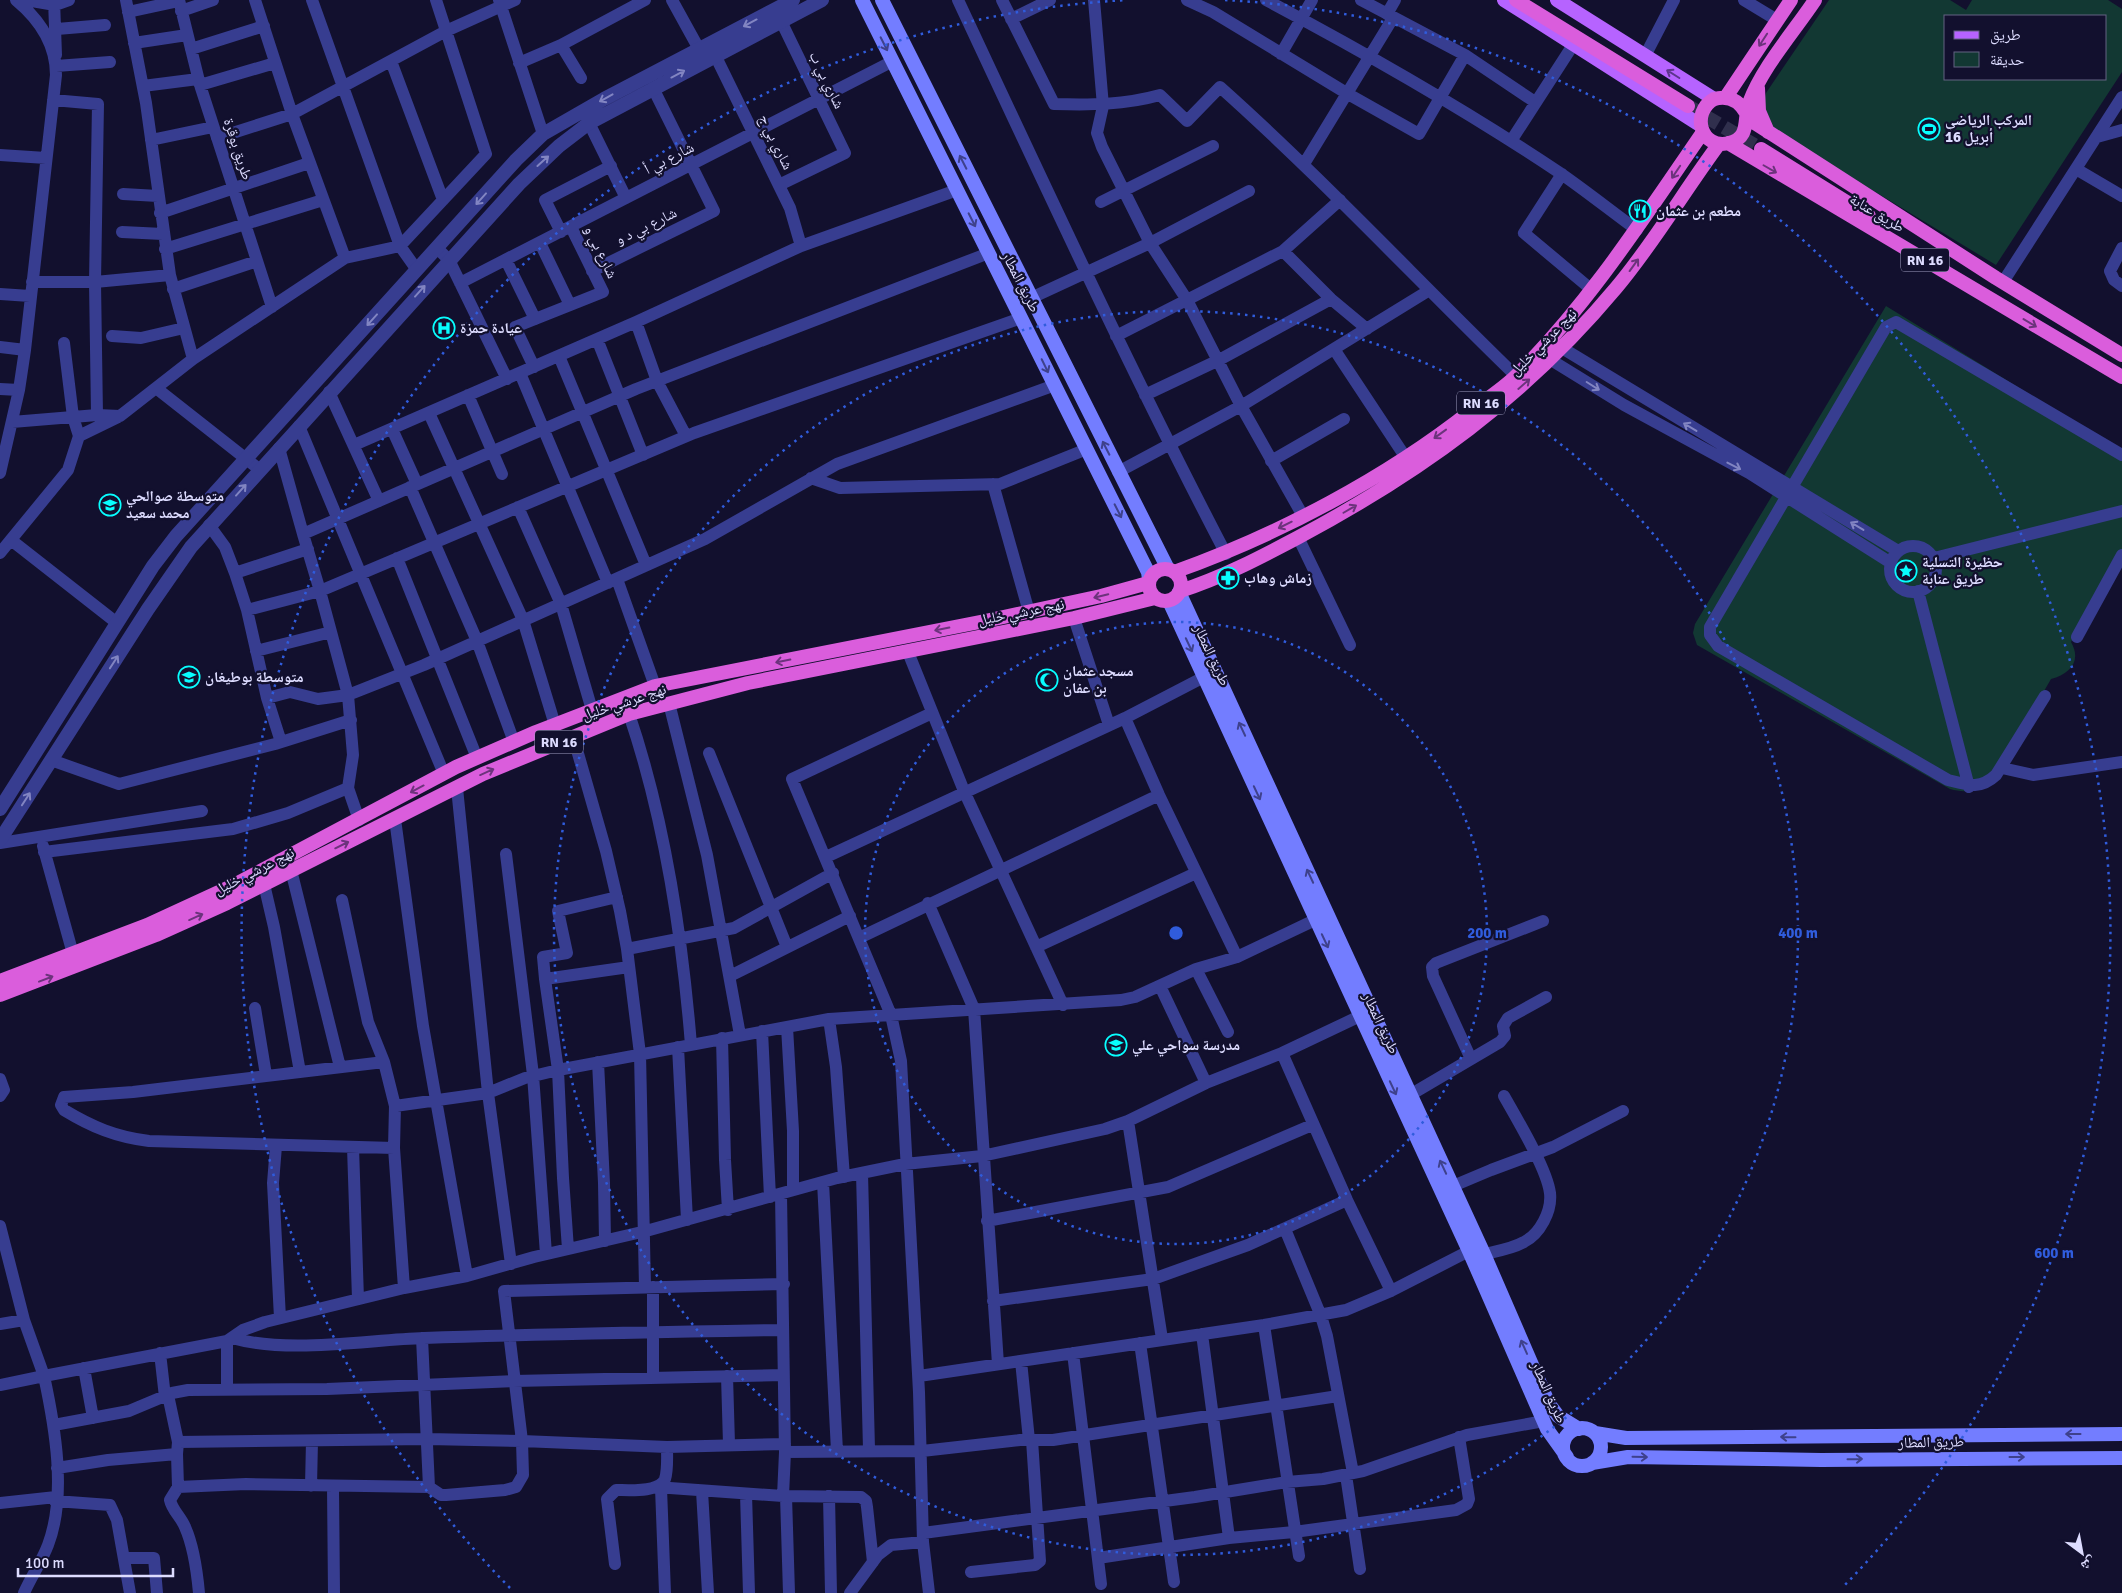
<svg xmlns="http://www.w3.org/2000/svg" width="2122" height="1593" viewBox="0 0 2122 1593" font-family="Signika,'Noto Naskh Arabic',sans-serif">
<rect width="100%" height="100%" fill="#12102e"/>
<path fill="#123833" fill-rule="evenodd" d="M1829 0H1950L1966 10 1972 0H2108L2122 9V72L1996 265 1778 133C1767 122 1761 108 1766 93ZM1946 16H2106V79H1946Z
M1886 306 2122 451V556L2071 642C2082 661 2070 674 2051 679L1993 780C1977 790 1968 794 1950 789L1697 645 1693 633 1695 624Z"/>
<g fill="none" stroke-linecap="round" stroke-linejoin="round">
<path stroke="#302f4d" stroke-width="14" stroke-dasharray="14 7" stroke-linecap="butt" d="M1688 106 1761 149"/>
<path stroke="#373d90" stroke-width="12" d="M26 0 55 5 69 0
M54 0 56 55
M126 0 146 103 170 275 193 359
M179 0 200 85 272 307
M255 0 292 114 345 258
M312 0 400 246 417 270
M499 0 543 134
M672 0 699 49
M958 0C1045 186 1131 372 1226 554
M1002 0 1054 104C1091 105 1124 105 1160 95L1187 121 1220 87C1323 179 1417 280 1516 376
M1094 0 1103 106 1097 133 1102 147 1150 243 1187 300 1241 406 1303 516
M1187 0 1213 12 1348 94 1419 134 1465 55
M1266 0C1366 53 1466 110 1560 173 1586 191 1611 211 1637 230
M1361 0 1465 55 1535 102
M1744 0 1777 20
M181 11 213 0
M128 12 179 1
M1387 14 1395 0
M1011 19 1050 0
M57 29 105 25
M134 43 187 35
M561 45 581 78
M191 49 264 26
M1281 54 1312 0
M715 55 790 208 801 246
M1645 56 1674 0
M391 61 443 200
M519 63 561 45 645 0
M56 66 110 62
M200 85 275 63
M143 86 198 79
M53 100 98 104 95 282 97 415
M589 123 626 198
M2097 137 2122 130
M217 138 292 114 446 31 515 0
M151 140 213 127
M1511 141 1573 45
M0 155 46 158
M1304 164 1393 18
M2076 169 2122 196
M1562 174 1524 233 1592 290
M779 185 845 153 781 21
M123 194 158 196
M1101 202 1213 146
M160 213 309 163
M122 232 163 234
M561 232 545 200 611 166
M540 243 570 305
M437 248 449 260 507 379
M2122 248 2110 271 2114 280 2122 286
M165 249 323 200
M1283 251 1331 299 1367 329
M506 260 535 319
M592 271 714 211 653 88
M32 282H95L170 275
M2003 282 2122 97
M460 283 893 61
M173 289 257 261
M0 294 30 296
M1031 298 1150 243 1249 191
M636 322 657 381 686 436
M112 336 141 338 184 328
M1116 336 1283 251 1340 200
M597 339 643 455
M64 343 73 417 79 436
M0 347 25 350
M1334 349 1406 458
M559 356 646 565
M534 367 515 327 603 292 571 227
M520 373 608 583
M156 388 259 469
M0 389 19 390
M329 392 379 501
M468 395 502 474
M1145 395 1219 360 1331 299
M429 413 523 620 555 725
M12 422 97 415 120 416 193 359 345 258 400 246 486 154 436 0
M299 426 444 774
M392 429 417 484
M354 445 636 322 801 246 957 190
M279 448 303 534 636 389 989 253
M1271 461 1344 419
M1118 472 1241 406 1428 291
M0 473 19 390 25 350 56 75C56 44 39 19 16 0
M811 478 840 488 1000 484 1087 449
M993 484 1029 612
M410 487 477 641 514 742
M518 507 561 604 592 710
M209 525 225 547 235 573 247 610 267 698 281 742
M303 534 320 591 694 433 1021 318
M1298 537 1350 645
M11 540 117 623
M1890 569a23 23 0 1 1 46 0a23 23 0 1 1-46 0Z
M0 553 68 470 79 436 118 417
M397 558 477 758
M1934 558 2122 511
M1891 563 1749 473 1624 405 1551 360 1545 354 1543 346 1553 345 1562 348 1898 551
M235 573 308 549
M617 579 655 686
M1918 591 1969 787
M247 610 320 591 348 695 353 755 348 788 359 820
M1074 618 1109 725
M2077 637 2122 555
M256 651 331 632
M908 652 964 791 1063 1005
M2045 696 1996 775C1980 790 1967 785 1948 780L1718 646 1710 635V627L1886 327 1896 322 2122 455
M267 698 290 692 318 699 348 695 424 665 705 539 837 464 1055 385
M669 703 707 855 740 1035
M629 714C665 820 682 933 691 1045
M1125 718 1159 795 1237 957
M573 736 606 851 620 911 627 949 640 1054 645 1287
M709 753 787 947
M51 760 119 784 275 744 351 720
M2002 768 2033 775 2122 762
M457 788 488 1093 511 1264
M395 819 423 1026 467 1276
M0 843 202 811
M43 846 73 954
M44 852 233 829 288 813 348 788
M506 854 533 1075 546 1254
M826 857 1125 718 1204 677
M291 870 340 1067
M264 884 274 927 300 1072
M342 900 368 1022 384 1062 395 1106 394 1148 404 1288
M928 903 974 1009 998 1364
M859 938 1159 795
M1036 947 1196 873
M627 949 734 928 833 873
M1196 969 1228 1032
M730 976 850 916
M545 979 543 957 567 953 558 911 617 897
M1160 986 1206 1083
M255 1008 266 1075
M829 1019 836 1067 844 1177
M787 1027 793 1131V1190
M762 1031 770 1197
M722 1038 725 1160 728 1210
M678 1047 687 1220
M1282 1053 1347 1200 1391 1291
M1471 1059 1433 976 1432 967 1436 963 1543 921
M384 1062 133 1092 64 1097 61 1105 64 1110C92 1127 116 1137 149 1141L394 1148
M598 1062 604 1183 605 1241
M0 1079 4 1090 0 1096
M1410 1095 1500 1042 1505 1036 1503 1026 1508 1018 1546 997
M395 1106 488 1093 525 1078 558 1070 829 1019 1121 1000 1135 997 1196 969 1237 957 1315 920
M1128 1121 1162 1339
M276 1146 273 1183 280 1318
M353 1147 358 1299
M862 1173 869 1449
M823 1182 837 1451
M1453 1186 1491 1170 1553 1147 1623 1111
M781 1194 785 1452 922 1451 1020 1440H1053L1338 1396
M987 1221 1168 1187 1312 1125
M0 1226 24 1320 44 1376 0 1385
M1285 1229 1321 1316 1327 1336 1353 1473
M568 1249 563 1178 558 1070 545 979 629 967
M1484 1254C1497 1251 1512 1249 1524 1242 1540 1234 1552 1211 1550 1193 1547 1169 1517 1119 1504 1096
M784 1284 504 1291 522 1441 667 1447 785 1444
M993 1301 1153 1279 1248 1245 1347 1200
M0 1324 24 1320
M1264 1325 1299 1556
M1202 1334 1229 1538
M232 1338C288 1354 365 1340 424 1338 544 1334 664 1332 783 1330
M422 1338 429 1487
M1140 1343 1174 1582
M160 1353 165 1397
M1073 1353 1101 1584
M1021 1361 1029 1440
M84 1368 93 1418
M727 1376 729 1444
M919 1376 1264 1325 1346 1310 1391 1291 1469 1251
M653 1378V1287
M227 1389V1341
M168 1395 178 1442
M54 1425 129 1411 172 1393 188 1390 327 1389 514 1381 783 1375
M177 1454 178 1442 428 1439 522 1441 523 1475 516 1487 505 1490 446 1495H441L429 1487 246 1484 178 1487
M57 1468 108 1460 177 1454 178 1487 170 1500C172 1510 181 1517 185 1527 194 1547 197 1571 199 1593
M1346 1475 1360 1569
M311 1486 312 1441
M333 1487 334 1593
M656 1487 783 1496 861 1497 866 1501 867 1507 873 1562
M661 1488 665 1593
M702 1491 708 1593
M746 1494 749 1593
M783 1496 785 1452
M786 1496 789 1593
M829 1496 831 1593
M55 1501 110 1505 117 1520 130 1593
M0 1503 56 1497
M923 1533 1195 1497 1287 1482 1323 1479 1363 1471 1467 1435 1544 1421
M124 1558H154L157 1593
M1098 1558 1229 1538 1294 1532 1456 1510 1467 1504 1469 1499 1459 1437
M615 1564 607 1499 616 1490C628 1490 659 1493 665 1479 668 1470 667 1456 667 1447
M971 1572 1035 1565 1040 1561 1032 1440
M24 1593C31 1577 42 1561 48 1545 67 1495 55 1427 44 1376L227 1341 243 1330 265 1322 404 1288 467 1276 534 1257 646 1231 837 1178 905 1164 982 1156 1105 1129 1128 1121 1206 1083 1282 1053 1360 1016
M850 1593 878 1555 891 1545 923 1542
M929 1593 923 1542 919 1392 901 1061 891 1015 792 779 932 713"/>
<path stroke="#373d90" stroke-width="14" d="M0 809 153 566 176 536 516 160 543 134 604 99 793 0
M0 840 148 609 191 547 519 184 559 146 589 123 822 0"/>
<path stroke="#737dff" stroke-width="14" d="M862 0 1148 572 1149 579
M882 0 1168 569
M1179 592 1484 1254 1549 1404 1558 1416 1579 1429
M1169 601 1469 1251 1547 1429 1567 1457
M1563 1447a19 19 0 1 1 38 0a19 19 0 1 1-38 0Z
M1595 1433 1626 1438 2122 1434
M1592 1463 1628 1457 1821 1460 2122 1458"/>
<path stroke="#b663ff" stroke-width="14" d="M1504 0 1700 125
M1557 0 1714 99"/>
<path stroke="#da5ddc" stroke-width="14" d="M1516 0 1688 106
M1758 88 1759 111 1768 132
M1726 97 1791 0
M1746 113C1739 100 1728 95 1714 99 1690 113 1701 150 1729 143 1751 138 1743 118 1749 103 1763 66 1793 33 1815 0
M1747 118 1996 278 2122 355
M1728 143 2122 377
M1761 149 1869 216
M1149 585a16 16 0 1 1 32 0a16 16 0 1 1-32 0Z
M1174 572C1278 535 1386 478 1472 410 1487 399 1504 388 1517 375 1590 302 1645 216 1703 132
M1180 591C1221 578 1259 558 1297 538 1421 472 1525 397 1616 288 1654 243 1684 191 1719 144
M0 981 147 925 236 884 456 767 536 732 655 686 985 621 1101 596 1148 583
M0 995 156 935 227 903 483 774 629 714 748 683 1074 618 1155 598"/>
</g>
<defs><path id="oneway-shaft" d="M-6 0H5M1.5-3L5.5 0L1.5 3" fill="none" stroke-width="1.6" stroke-linecap="round" stroke-linejoin="round" transform="scale(1.25)"/></defs>
<g stroke="#8285c2">
<use href="#oneway-shaft" transform="translate(750 23) rotate(152)"/>
<use href="#oneway-shaft" transform="translate(678 74) rotate(-28)"/>
<use href="#oneway-shaft" transform="translate(606 98) rotate(151)"/>
<use href="#oneway-shaft" transform="translate(543 161) rotate(-42)"/>
<use href="#oneway-shaft" transform="translate(481 199) rotate(132)"/>
<use href="#oneway-shaft" transform="translate(420 291) rotate(-48)"/>
<use href="#oneway-shaft" transform="translate(372 320) rotate(132)"/>
<use href="#oneway-shaft" transform="translate(1593 386) rotate(32)"/>
<use href="#oneway-shaft" transform="translate(1690 427) rotate(-149)"/>
<use href="#oneway-shaft" transform="translate(1734 466) rotate(27)"/>
<use href="#oneway-shaft" transform="translate(241 490) rotate(-48)"/>
<use href="#oneway-shaft" transform="translate(1857 526) rotate(-149)"/>
<use href="#oneway-shaft" transform="translate(114 662) rotate(-57)"/>
<use href="#oneway-shaft" transform="translate(26 799) rotate(-57)"/>
</g>
<g stroke="#6c337c">
<use href="#oneway-shaft" transform="translate(1763 40) rotate(123)"/>
<use href="#oneway-shaft" transform="translate(1770 169) rotate(30)"/>
<use href="#oneway-shaft" transform="translate(1676 172) rotate(124)"/>
<use href="#oneway-shaft" transform="translate(1634 265) rotate(-54)"/>
<use href="#oneway-shaft" transform="translate(2030 323) rotate(31)"/>
<use href="#oneway-shaft" transform="translate(1524 384) rotate(-41)"/>
<use href="#oneway-shaft" transform="translate(1440 434) rotate(144)"/>
<use href="#oneway-shaft" transform="translate(1350 509) rotate(-30)"/>
<use href="#oneway-shaft" transform="translate(1285 525) rotate(154)"/>
<use href="#oneway-shaft" transform="translate(1101 596) rotate(166)"/>
<use href="#oneway-shaft" transform="translate(942 629) rotate(169)"/>
<use href="#oneway-shaft" transform="translate(783 661) rotate(169)"/>
<use href="#oneway-shaft" transform="translate(487 772) rotate(-24)"/>
<use href="#oneway-shaft" transform="translate(417 789) rotate(152)"/>
<use href="#oneway-shaft" transform="translate(342 845) rotate(-26)"/>
<use href="#oneway-shaft" transform="translate(196 917) rotate(-24)"/>
<use href="#oneway-shaft" transform="translate(46 979) rotate(-21)"/>
</g>
<g stroke="#3e418c">
<use href="#oneway-shaft" transform="translate(884 44) rotate(63)"/>
<use href="#oneway-shaft" transform="translate(963 162) rotate(-117)"/>
<use href="#oneway-shaft" transform="translate(972 220) rotate(63)"/>
<use href="#oneway-shaft" transform="translate(1045 366) rotate(64)"/>
<use href="#oneway-shaft" transform="translate(1106 448) rotate(-117)"/>
<use href="#oneway-shaft" transform="translate(1118 511) rotate(63)"/>
<use href="#oneway-shaft" transform="translate(1189 645) rotate(65)"/>
<use href="#oneway-shaft" transform="translate(1242 729) rotate(-115)"/>
<use href="#oneway-shaft" transform="translate(1257 793) rotate(65)"/>
<use href="#oneway-shaft" transform="translate(1310 876) rotate(-115)"/>
<use href="#oneway-shaft" transform="translate(1325 941) rotate(65)"/>
<use href="#oneway-shaft" transform="translate(1393 1088) rotate(65)"/>
<use href="#oneway-shaft" transform="translate(1443 1167) rotate(-115)"/>
<use href="#oneway-shaft" transform="translate(1524 1347) rotate(-114)"/>
<use href="#oneway-shaft" transform="translate(2073 1434) rotate(-180)"/>
<use href="#oneway-shaft" transform="translate(1788 1437) rotate(-179)"/>
<use href="#oneway-shaft" transform="translate(1640 1457) rotate(1)"/>
<use href="#oneway-shaft" transform="translate(2017 1457)"/>
<use href="#oneway-shaft" transform="translate(1855 1459) rotate(-1)"/>
</g>
<use stroke="#5c358c" href="#oneway-shaft" transform="translate(1673 74) rotate(-148)"/>
<g fill="none" stroke="#305cdc" stroke-width="2.5" stroke-dasharray="2.5 5">
<circle cx="1176" cy="933" r="311"/>
<circle cx="1176" cy="933" r="622"/>
<path d="M510 1588A934 934 0 0 1 1127 0M1225 0A934 934 0 0 1 1842 1588"/>
</g>
<defs>
<g id="stadium-ring" transform="scale(1.125)"><circle r="9.5" fill="#12102e" stroke="#08feff" stroke-width="1.5"/><path d="M0-5a6.5 5 0 1 0 0 10a6.5 5 0 1 0 0-10ZM-3.5-1.8h7v3.6h-7Z" fill="#08feff"/></g>
<g id="restaurant-ring" transform="scale(1.125)"><circle r="9.5" fill="#12102e" stroke="#08feff" stroke-width="1.5"/><path d="M-5-6h1v4h1v-4h1v4h1v-4h1v5L-1.5 .5V6h-2V.5L-5-1ZM5-6V6H3V1.5H1.5Q1.5-4 5-6Z" fill="#08feff"/></g>
<g id="hospital-ring" transform="scale(1.125)"><circle r="9.5" fill="#12102e" stroke="#08feff" stroke-width="1.5"/><path d="M-5-5h3v3.5h4V-5h3V5h-3V1.5h-4V5h-3Z" fill="#08feff"/></g>
<g id="school-ring" transform="scale(1.125)"><circle r="9.5" fill="#12102e" stroke="#08feff" stroke-width="1.5"/><path d="M0-5L7-2L0 1L-7-2ZM-4 1L0 2.5L4 1V4Q0 6-4 4Z" fill="#08feff"/></g>
<g id="sight-ring" transform="scale(1.125)"><circle r="9.5" fill="#12102e" stroke="#08feff" stroke-width="1.5"/><path d="M0-6L1.8-2.2L6-1.7L2.9 1.2L3.7 5.4L0 3.3L-3.7 5.4L-2.9 1.2L-6-1.7L-1.8-2.2Z" fill="#08feff"/></g>
<g id="pharmacy-ring" transform="scale(1.125)"><circle r="9.5" fill="#12102e" stroke="#08feff" stroke-width="1.5"/><path d="M-2-6h4v4h4v4h-4v4h-4v-4h-4v-4h4Z" fill="#08feff"/></g>
<g id="mosque-ring" transform="scale(1.125)"><circle r="9.5" fill="#12102e" stroke="#08feff" stroke-width="1.5"/><path d="M3.5-4.9A6 6 0 1 0 3.5 4.9A5 5 0 1 1 3.5-4.9Z" fill="#08feff"/></g>
</defs>
<g fill-rule="evenodd">
<use href="#stadium-ring" x="1929" y="129"/>
<use href="#restaurant-ring" x="1640" y="211"/>
<use href="#hospital-ring" x="444" y="328"/>
<use href="#school-ring" x="110" y="505"/>
<use href="#sight-ring" x="1906" y="571"/>
<use href="#pharmacy-ring" x="1228" y="578"/>
<use href="#school-ring" x="189" y="677"/>
<use href="#mosque-ring" x="1047" y="680"/>
<use href="#school-ring" x="1116" y="1045"/>
</g>
<g text-anchor="middle" stroke-width="4.5" stroke-linejoin="round" paint-order="stroke">
<g fill="#12102e" stroke="#a09fc0" stroke-width="1">
<rect x="1901" y="248.5" width="48" height="23" rx="4"/>
<rect x="1457" y="391.5" width="48" height="23" rx="4"/>
<rect x="535" y="730.5" width="48" height="23" rx="4"/>
</g>
<g font-size="14" font-weight="bold" fill="#dddcff">
<text x="1925" y="265">RN 16</text>
<text x="1481" y="408">RN 16</text>
<text x="559" y="747">RN 16</text>
</g>
<g font-size="15" fill="#dddcff" stroke="#12102e">
<text transform="translate(827 80) rotate(64)" y="5">شاري بي ب</text>
<text transform="translate(776 142) rotate(64)" y="5">شاري بي ج</text>
<text transform="translate(238 149) rotate(72)" y="5">طريق بوقرة</text>
<text transform="translate(669 158) rotate(-27)" y="5">شارع بي أ</text>
<text transform="translate(1877 213) rotate(31)" y="5">طريق عنابة</text>
<text transform="translate(646 226) rotate(-26)" y="5">شارع بي د و</text>
<text transform="translate(601 252) rotate(64)" y="5">شارع بي و</text>
<text transform="translate(1021 282) rotate(63)" y="5">طريق المطار</text>
<text transform="translate(1543 342) rotate(-45)" y="5">نهج عرشي خليل</text>
<text transform="translate(1021 612) rotate(-11)" y="5">نهج عرشي خليل</text>
<text transform="translate(1212 655) rotate(65)" y="5">طريق المطار</text>
<text transform="translate(624 702) rotate(-18)" y="5">نهج عرشي خليل</text>
<text transform="translate(254 871) rotate(-27)" y="5">نهج عرشي خليل</text>
<text transform="translate(1381 1023) rotate(65)" y="5">طريق المطار</text>
<text transform="translate(1549 1392) rotate(66)" y="5">طريق المطار</text>
<text transform="translate(1931 1442) rotate(-1)" y="5">طريق المطار</text>
</g>
<g font-size="15" font-weight="bold" fill="#dddcff" stroke="#12102e" text-anchor="start">
<text x="1945" y="125">المركب الرياضي<tspan x="1945" dy="17">16 أبريل</tspan></text>
<text x="1656" y="216">مطعم بن عثمان</text>
<text x="460" y="333">عيادة حمزة</text>
<text x="126" y="501">متوسطة صوالحي<tspan x="126" dy="17">محمد سعيد</tspan></text>
<text x="1922" y="567">حظيرة التسلية<tspan x="1922" dy="17">طريق عنابة</tspan></text>
<text x="1244" y="583">زماش وهاب</text>
<text x="1063" y="676">مسجد عثمان<tspan x="1063" dy="17">بن عفان</tspan></text>
<text x="205" y="682">متوسطة بوطيغان</text>
<text x="1132" y="1050">مدرسة سواحي علي</text>
</g>
</g>
<circle cx="1176" cy="933" r="8" fill="#305cdc" stroke="#12102e" stroke-width="2.5"/>
<g font-size="15" text-anchor="middle" font-weight="bold" fill="#305cdc" stroke="#12102e" stroke-width="4.5" stroke-linejoin="round" paint-order="stroke">
<text x="1487" y="938">200 m</text>
<text x="1798" y="938">400 m</text>
<text x="2054" y="1258">600 m</text>
</g>
<rect x="1944" y="15" width="162" height="65" fill="#12102e" stroke="#636282"/>
<rect x="1954" y="31" width="25" height="8" fill="#b663ff" stroke="#636282"/>
<text x="1990" y="40" font-size="15" fill="#dddcff">طريق</text>
<rect x="1954" y="52" width="25" height="15" fill="#123833" stroke="#636282"/>
<text x="1990" y="65" font-size="15" fill="#dddcff">حديقة</text>
<g transform="translate(2082 1553) rotate(148)" stroke="#12102e" stroke-width="4" paint-order="stroke">
<path d="M0-4L9 19L0 12L-9 19Z" fill="#dddcff"/>
<text y="-8" font-size="14" font-weight="bold" text-anchor="middle" fill="#dddcff">ش</text>
</g>
<path d="M18 1568v8h155v-8" fill="none" stroke="#dddcff" stroke-width="2.5"/>
<text x="25" y="1568" font-size="15" fill="#dddcff" stroke="#12102e" stroke-width="4" paint-order="stroke">100 m</text>
</svg>
